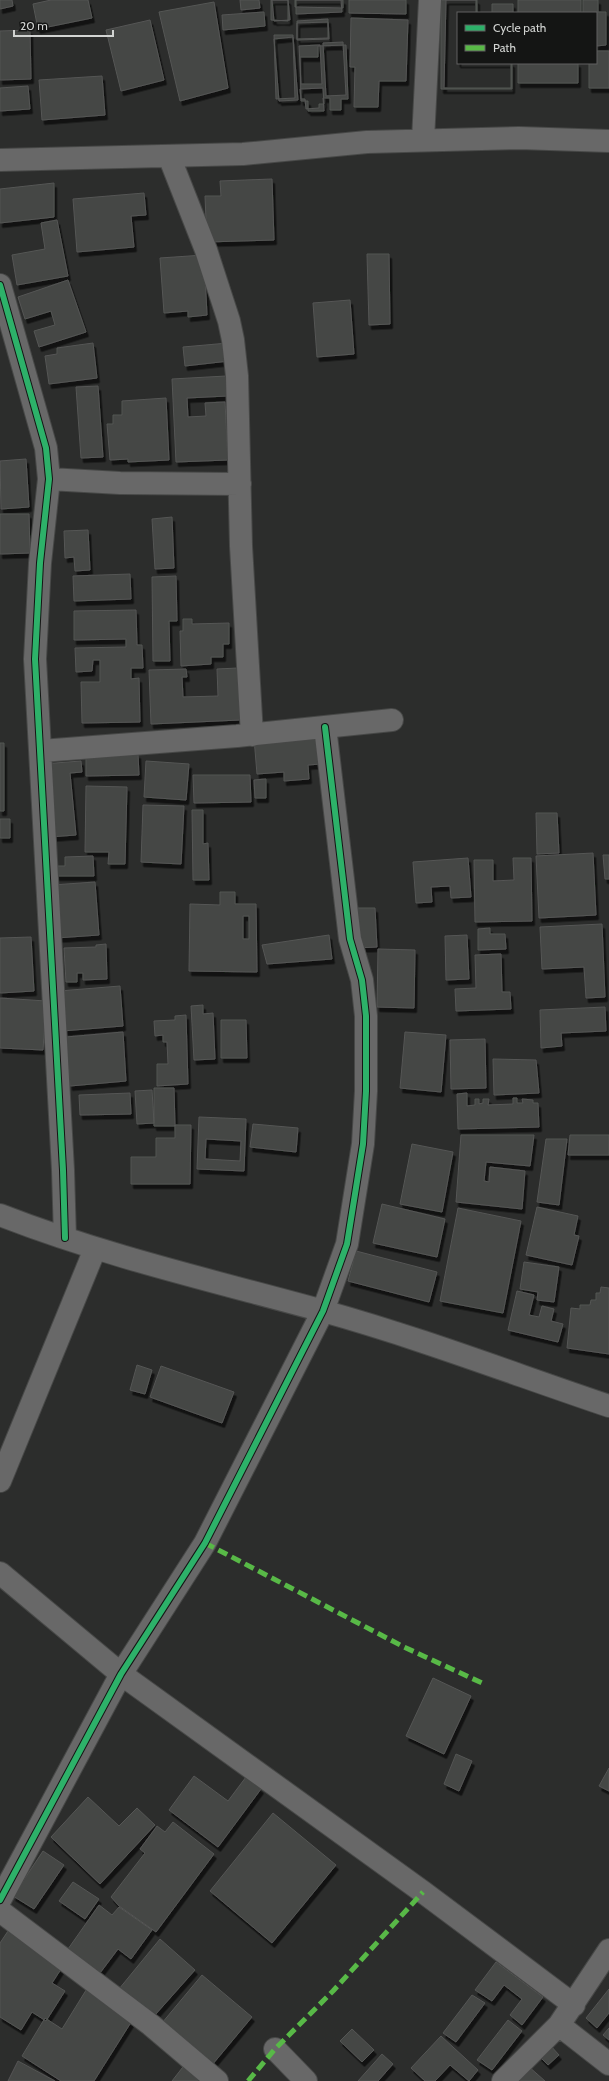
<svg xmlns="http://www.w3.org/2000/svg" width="609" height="2081" viewBox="0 0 609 2081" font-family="Cabin,sans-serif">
<defs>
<filter id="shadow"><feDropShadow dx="2.5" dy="4.5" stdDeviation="0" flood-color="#0009"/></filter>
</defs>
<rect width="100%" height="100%" fill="#2c2d2c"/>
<path fill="#444644" stroke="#555655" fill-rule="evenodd" filter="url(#shadow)" d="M0 0H12L13 6 0 9Z
M51 0H88L92 18 38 29 33 4Z
M240 0H259L260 8 241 10Z
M271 0H288V21L271 20Z
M272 0H288L290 20 274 21Z
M295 0H343V8L295 7Z
M296 0H341L342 12 296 14Z
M349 0H406V14L349 13Z
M441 0H476V13H458V63H512V89H441Z
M446 0H477V13H458V63H511V88H444Z
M518 0H581V13H518Z
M583 0H598V12H606V45L596 46V13H583Z
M214 2 228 88 180 101 159 12Z
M492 4H513V13H492Z
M264 12 265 26 223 30 222 15Z
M351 18 408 20 406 81H379L378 107H354L355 67H350Z
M328 19V38L297 39V21Z
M150 20 164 80 121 91 106 30Z
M328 22 329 39 297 40V23Z
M30 30 31 79 0 80V31Z
M274 35H293L295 98 276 99Z
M293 37 298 100 279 101 274 39Z
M343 42 346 95 326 96 323 43Z
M320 45 322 84H301L299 46Z
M346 45 348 99H341V110H330V98H323L324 111H308V101H301L300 57H318V46Z
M596 51H609V88H589V63H596Z
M518 63H578V83H518Z
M102 76 105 115 42 120 39 80Z
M28 86 30 109 0 111V88Z
M323 88 324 104H319V108L306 109 305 99H301L300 89Z
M272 179 274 240 207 242 205 196H221L220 181Z
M54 183V217L0 223V189Z
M144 193 146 215 131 216 134 247 77 252 73 199Z
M57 220 68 276 17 285 12 255 45 249 41 223Z
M367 254H389L390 324 369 325Z
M204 255 207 315 188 317V311L164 313 160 258Z
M68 280 86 332 39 347 34 331 55 325 51 311 25 319 18 297Z
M350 300 354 354 317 357 313 303Z
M93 343 97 378 49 384 45 356 57 354V348Z
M228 343 229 361 185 366 183 347Z
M226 376 227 396 187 398 188 417 206 416 205 403 225 402 228 460 176 462 172 379Z
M98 386 103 457 81 458 76 387Z
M166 398 169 460 128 462V459L110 460 107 424H113V415H122V401Z
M26 459 29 507 1 509 0 461Z
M0 514H29L30 553 0 554Z
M172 517 174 568 155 569 152 519Z
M88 530 90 570 75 571 74 557 65 558 64 531Z
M130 574 131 599 74 601 73 576Z
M176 576 177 621H169L170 661H153L152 577Z
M136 610 137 645H142L143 668H131V679L139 678 140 722 82 723 81 682H100V660H93L92 671 76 672 75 648 126 647V639L74 640V611Z
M183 619H192V624L229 623V644H223V657H211V664L181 666 180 631H183Z
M238 668 240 720 151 724 149 670 186 669 187 677H182L183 697 218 696 217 669Z
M319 733 321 764 308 765 309 779 284 781V772L257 774 254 738Z
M0 743H4V811H0Z
M138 754 139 775 86 776V756Z
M81 761 82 772 70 773 76 835 49 837 43 764Z
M146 761 189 764 186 800 144 797Z
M193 775H250L251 802 194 803Z
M266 779V798H255L254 780Z
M86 786 127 787 125 864H108L109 852H85Z
M143 805 184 806 181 864 141 862Z
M192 810H203V844L208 843 209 880H193Z
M536 813H557L559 853 537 854Z
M0 819H10V838H0Z
M593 853 596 915 539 918 536 856Z
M603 855H609V879H605Z
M93 856 94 876H55L54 866H65V857Z
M468 858 471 897 451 898 450 886 431 887 432 902 416 903 413 862Z
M513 858H531L532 921 475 922 474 860H493V881L514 880Z
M95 882 99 935 56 938 52 885Z
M220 892H235V904H256L257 972 189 971 190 904 220 905ZM243 916H249V939H243Z
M353 908H375L377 947 355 948Z
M602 924 605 997 586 998 584 967 542 969 540 927Z
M490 928V934H505L506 949 478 950V929Z
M329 935 332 959 267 964 262 945Z
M467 935 469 979 446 980 445 936Z
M31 937 34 991 0 993V938Z
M106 944 107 979 83 980V973H77V982H66L64 948 96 947V945Z
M378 949 415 950 414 1008 377 1007Z
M501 954 502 992H510L511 1009 456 1011 455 989 476 988 475 955Z
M120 986 123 1026 62 1031 59 991Z
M0 998 46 1001 43 1050 0 1048Z
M203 1005V1014L213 1013 215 1059 194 1060 191 1006Z
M605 1007 606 1031 561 1033 562 1046 541 1048 540 1010Z
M186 1015 188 1084 157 1086V1064H168L167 1042H163V1035L155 1036 154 1021 175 1020V1016Z
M221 1020H246L247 1058H221Z
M123 1032 126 1081 70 1086 66 1037Z
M405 1032 446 1035 441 1092 400 1088Z
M485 1039 486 1088 451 1089 450 1040Z
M493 1059 536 1060 539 1093 494 1095Z
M154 1088H174L175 1126H154Z
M152 1090 154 1123 137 1124 135 1091Z
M130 1093 131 1114 80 1115 79 1095Z
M467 1093V1106L475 1105V1099H479V1104L483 1103V1099H489L488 1105 513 1104V1098H517V1103H523L522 1099 533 1100V1103H538L539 1127 458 1129 457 1094Z
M199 1117 246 1119 244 1171 197 1169ZM206 1139 241 1141 240 1161 205 1159Z
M253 1124 298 1128 296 1152 250 1147Z
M175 1125H191L190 1184H131V1157H156V1138H175Z
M461 1135H534L530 1166 486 1162 484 1181 489 1182 490 1167 525 1171 522 1209 456 1202Z
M570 1135H609V1155H568Z
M546 1139H567L559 1205 537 1202Z
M412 1144 453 1152 442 1212 400 1204Z
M382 1204 445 1219 437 1257 373 1243Z
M537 1207 578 1216 574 1235 579 1236 572 1265 526 1255Z
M458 1208 521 1221 503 1313 440 1301Z
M356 1251 437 1272 429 1302 348 1281Z
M524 1262 559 1267 554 1302 537 1300 538 1292 520 1289Z
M601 1287 609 1288V1354L567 1348 571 1308 580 1309V1305H590L591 1300H596V1293H600Z
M517 1291 534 1295 529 1315 539 1317 542 1306 554 1309 551 1321 563 1324 558 1342 508 1330Z
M137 1365 152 1370 145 1394 130 1390Z
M161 1366 234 1392 222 1423 150 1397Z
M433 1678 471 1696 444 1754 406 1736Z
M456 1754 472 1761 459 1791 444 1784Z
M609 1768V1791L599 1786Z
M194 1776 228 1801 246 1777 261 1789 218 1847 169 1810Z
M88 1797 119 1826 137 1808 155 1825 100 1884 51 1837Z
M273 1813 336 1865 272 1943 210 1891Z
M173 1822 214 1854 156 1932 119 1906 111 1897 145 1853 140 1849 157 1826 165 1832Z
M43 1851 64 1865 34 1909 13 1896Z
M73 1882 99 1899 85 1919 59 1901Z
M99 1905 112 1915 119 1907 152 1930 131 1959 118 1949 100 1973 68 1949Z
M10 1928 65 1963 52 1983 65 1991 46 2021 32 2012 21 2030 0 2017V1943Z
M160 1939 195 1970 155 2015 119 1989Z
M496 1962 543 1997 522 2025 510 2015 522 1999 504 1985 492 2001 475 1990Z
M202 1975 252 2017 212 2065 162 2023Z
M88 1987 135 2016 94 2081H61L22 2056 45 2018 62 2029Z
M609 1989V2013L597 2028 586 2018Z
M472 1995 485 2003 456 2042 443 2033Z
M508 2020 522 2031 492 2070 477 2060Z
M609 2028V2040L603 2035Z
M352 2029 374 2050 362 2062 340 2041Z
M441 2036 478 2070 469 2081 450 2065 435 2081H425L411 2068Z
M550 2045 559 2055 548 2065 539 2056Z
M382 2054 393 2064 378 2081H358Z
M18 2061 55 2081H8Z
M186 2063 209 2081H172Z
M528 2066 545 2081H515Z"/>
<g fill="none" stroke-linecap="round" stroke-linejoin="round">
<g stroke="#474847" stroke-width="24">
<path id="minor" d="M423 140 430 0
M169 156 206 250 229 321 233 340 237 376 241 546 252 735
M0 160 243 154 367 142 519 138 609 141
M0 285 46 448 49 479 40 563 35 659 63 1170 65 1238
M49 479 120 483 240 484
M41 751 237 736 392 720
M0 1215C105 1256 214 1281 323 1311 420 1338 514 1374 609 1406
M0 1481 95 1249
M0 1573 121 1674 423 1892 574 2005
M0 1900 121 1674 205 1543 323 1311 347 1244 363 1144 366 1091V1016L362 980 350 939 325 727
M0 1911 151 2025 217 2081
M559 2025 609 2064
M275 2049 306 2081
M503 2081 559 2025 609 1950"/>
</g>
<use href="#minor" stroke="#686868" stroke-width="22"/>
<path stroke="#58b947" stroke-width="5" stroke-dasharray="10 5" stroke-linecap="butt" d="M205 1543 404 1647 482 1683
M248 2081 275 2049 333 1991 423 1892"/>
<g stroke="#141514" stroke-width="8">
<path id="cycleway" d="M0 285 46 448 49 479 40 563 35 659 63 1170 65 1238
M0 1900 121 1674 205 1543 323 1311 347 1244 363 1144 366 1091V1016L362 980 350 939 325 727"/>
</g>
<use href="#cycleway" stroke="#2db169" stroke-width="6"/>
</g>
<rect x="457" y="12" width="140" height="52" fill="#141514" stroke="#606160"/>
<rect x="465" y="25" width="20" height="6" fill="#2db169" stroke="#606160"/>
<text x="493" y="32" font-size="12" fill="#d2d4d2">Cycle path</text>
<rect x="465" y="45" width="20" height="6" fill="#58b947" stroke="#606160"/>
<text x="493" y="52" font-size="12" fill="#d2d4d2">Path</text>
<path d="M14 30v6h99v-6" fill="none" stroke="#d2d4d2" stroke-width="2"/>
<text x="20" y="30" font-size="12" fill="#d2d4d2" stroke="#141514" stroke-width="3" paint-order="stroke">20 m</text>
</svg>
